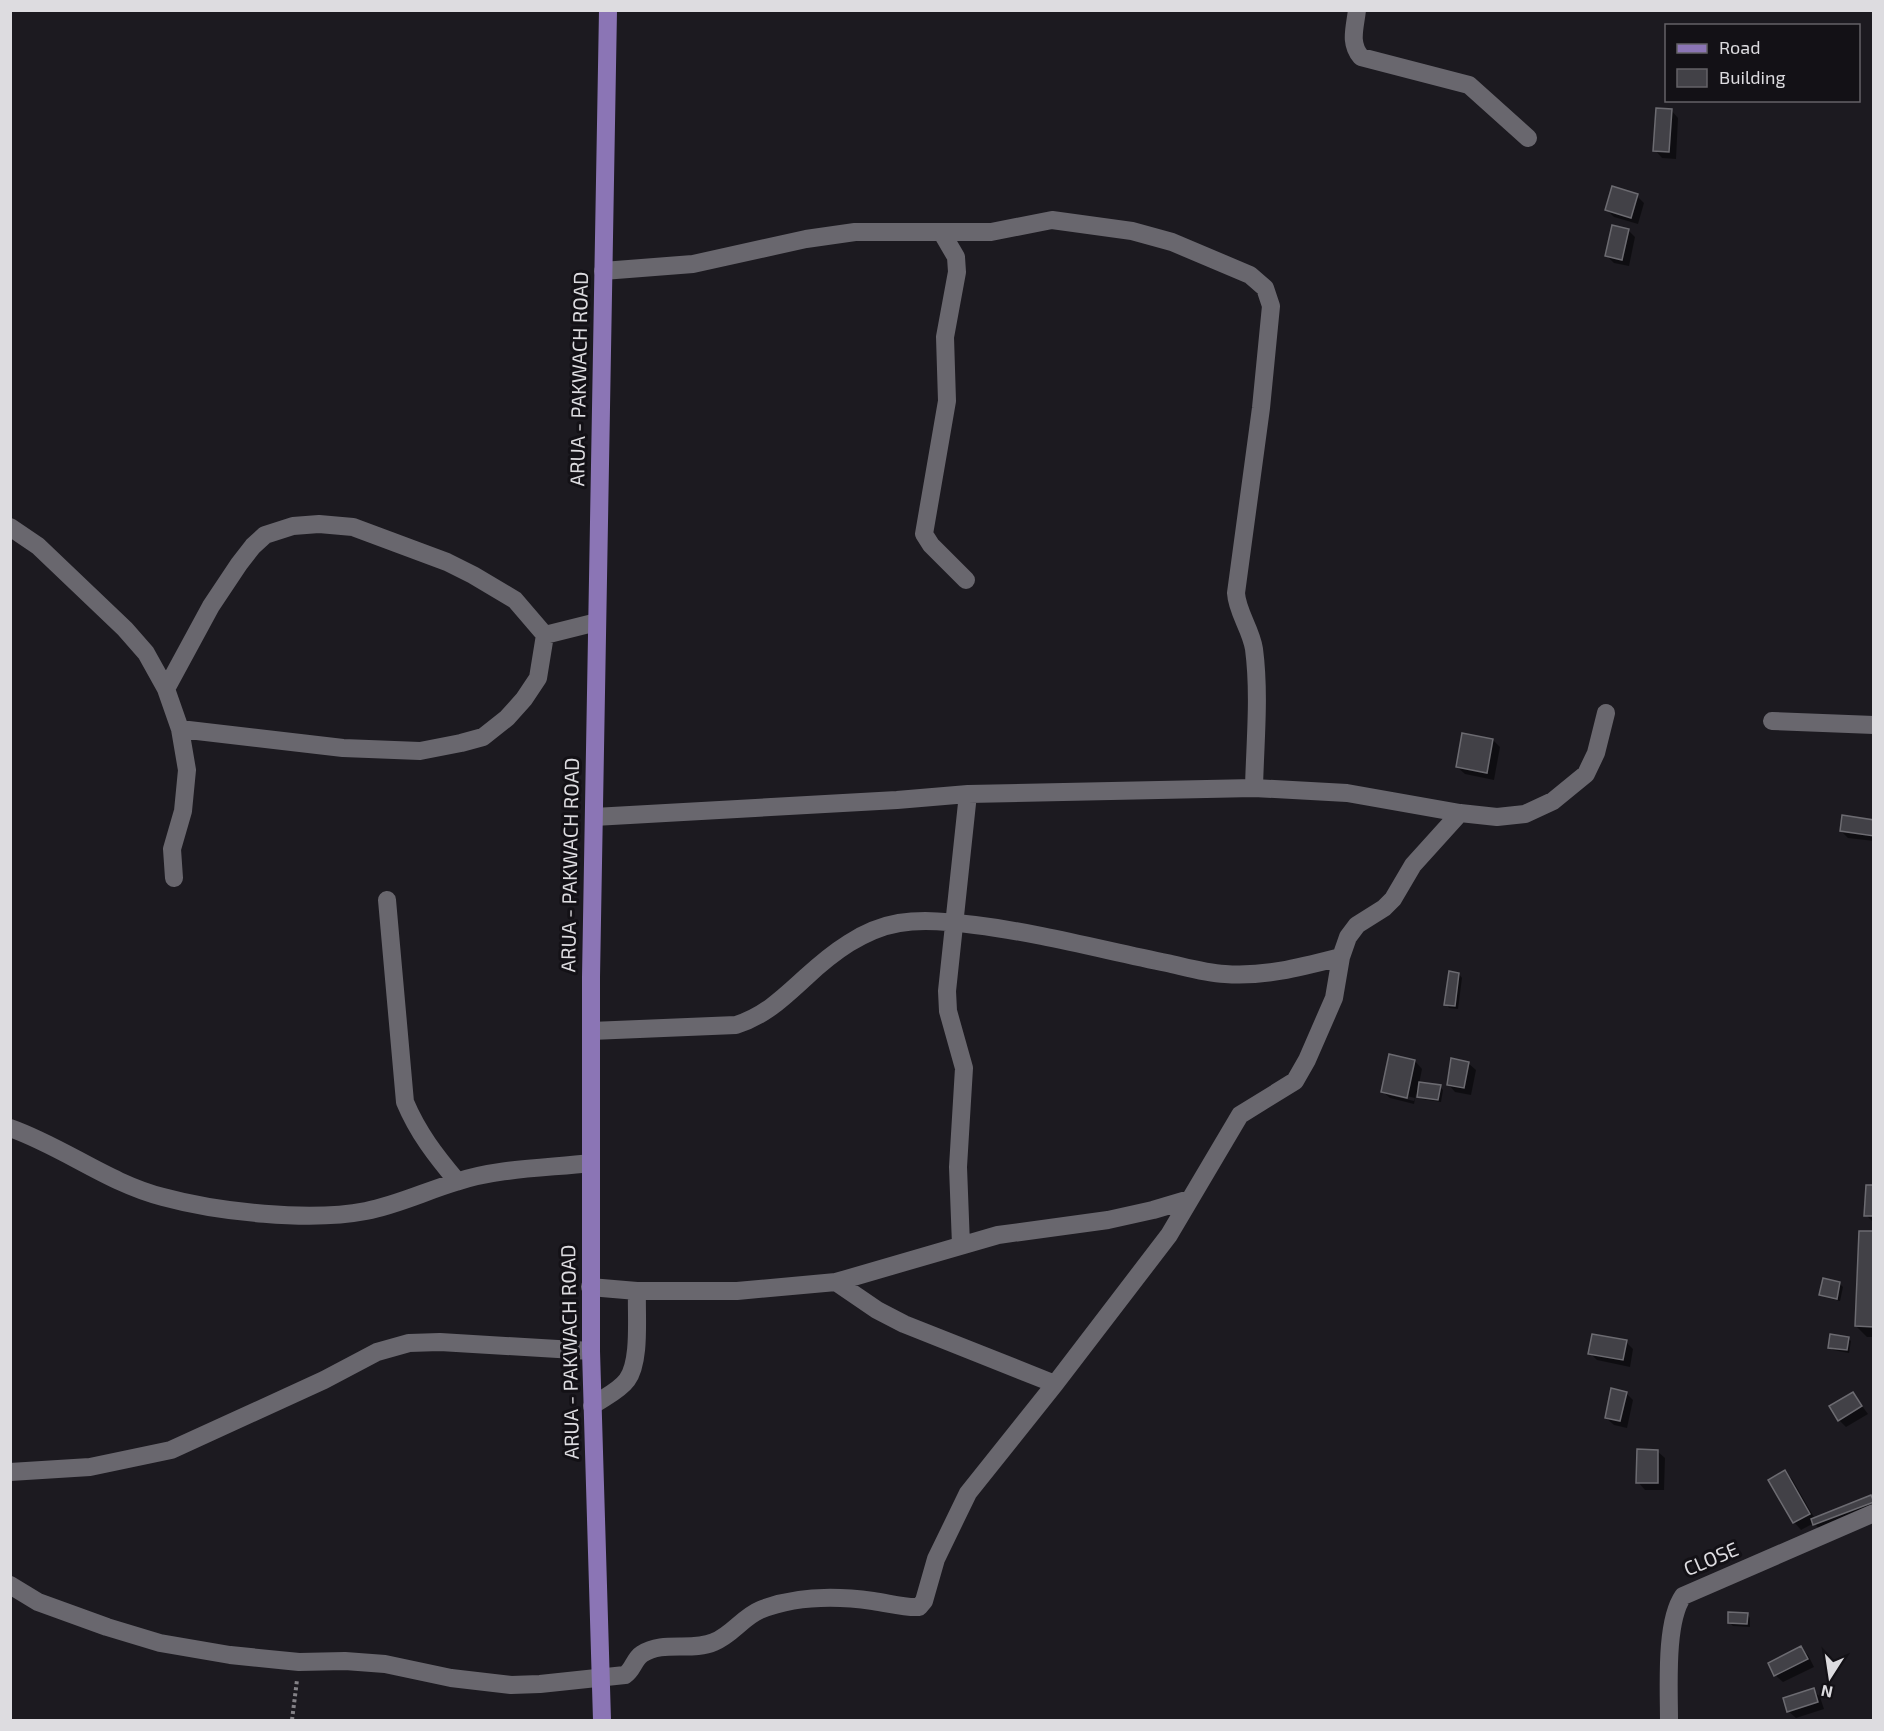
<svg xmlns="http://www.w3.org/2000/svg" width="1884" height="1731" viewBox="0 0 1884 1731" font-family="'Exo 2',sans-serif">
<rect width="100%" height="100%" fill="#1c1a20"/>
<path fill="#0007" fill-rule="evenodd" d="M1671 110 1678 118 1676 159 1662 158 1655 150Z
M1637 196 1644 203 1638 224 1614 217 1607 210Z
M1628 230 1635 237 1629 266 1614 263 1607 256Z
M1493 740 1500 747 1494 780 1465 774 1457 767Z
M1874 821V841L1848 838 1841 831Z
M1459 974 1462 978 1458 1009 1449 1008 1446 1004Z
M1390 1056 1415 1061 1422 1069 1419 1084 1440 1087 1443 1090 1441 1102 1421 1099 1416 1094 1414 1104 1390 1098 1382 1091ZM1389 1092 1415 1098 1414 1101 1389 1095Z
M1468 1063 1476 1070 1471 1095 1455 1092 1448 1084Z
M1874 1187V1223L1866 1215Z
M1874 1233V1337H1867L1856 1326Z
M1840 1284 1843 1287 1840 1301 1824 1297 1821 1294Z
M1848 1338 1851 1341 1849 1353 1833 1350 1829 1347Z
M1626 1342 1633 1349 1630 1367 1597 1360 1590 1353Z
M1626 1393 1633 1400 1627 1428 1614 1425 1606 1418Z
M1853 1394 1868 1414 1846 1427 1839 1420Z
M1657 1451 1665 1458 1664 1490H1645L1638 1482Z
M1785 1472 1792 1479 1815 1519 1870 1497 1874 1500V1511L1822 1532 1814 1523 1801 1530 1794 1522 1770 1481Z
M1747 1614 1750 1618V1627L1733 1626 1730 1623Z
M1801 1648 1808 1655 1814 1667 1783 1682 1775 1675Z
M1813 1690 1820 1697 1824 1709 1796 1718 1788 1711Z"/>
<path fill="#424147" stroke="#6c6b71" stroke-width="1.5" d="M1656 108 1672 109 1669 152 1653 151Z
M1612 186 1638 194 1631 218 1605 210Z
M1612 225 1629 229 1622 260 1605 256Z
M1462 733 1493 739 1487 773 1456 767Z
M1842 815 1874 820V836L1840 831Z
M1449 971 1459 973 1455 1006 1444 1005Z
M1389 1054 1415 1060 1407 1098 1381 1092Z
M1451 1058 1469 1062 1464 1088 1447 1085Z
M1419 1082 1441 1085 1438 1100 1417 1097Z
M1866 1185H1874V1216H1864Z
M1859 1231H1874V1327L1855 1326Z
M1823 1278 1840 1282 1837 1299 1819 1295Z
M1592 1334 1627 1340 1623 1360 1588 1354Z
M1830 1334 1849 1337 1847 1350 1828 1348Z
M1611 1388 1627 1392 1620 1421 1605 1418Z
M1853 1392 1862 1406 1838 1421 1829 1406Z
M1637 1449 1658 1450V1483H1636Z
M1785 1470 1810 1514 1793 1523 1768 1480Z
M1871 1495 1874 1502 1813 1525 1811 1519Z
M1728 1612 1748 1613 1747 1624 1728 1623Z
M1801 1646 1808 1659 1774 1676 1768 1663Z
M1814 1688 1818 1702 1787 1712 1783 1698Z"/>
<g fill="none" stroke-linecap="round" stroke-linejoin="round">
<path stroke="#848287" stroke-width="4" stroke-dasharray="3 3" stroke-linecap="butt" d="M292 1720 297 1680"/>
<path stroke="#69676e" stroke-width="18" d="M1357 10C1355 28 1349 43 1361 57L1469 85 1528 138
M942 233 956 257 957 272 945 337 947 401 924 534 931 545 966 580
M603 271 693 264 806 239 855 232H991L1052 220 1132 231 1172 242 1250 275 1265 288 1271 306 1261 408 1236 593C1237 612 1251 629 1254 649 1260 695 1255 743 1254 788
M10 527 38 546 125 629 146 653 166 689 180 729 187 770 183 811 172 849 174 878
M166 689 211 606 239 564 253 546 265 535 293 526 319 524 353 527 447 562 473 575 515 600 545 635
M1772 721 1874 725
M180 729 343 748 420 751 461 743 483 737 507 718 524 699 538 678 545 635 597 622
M594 817 897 800 968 794 1254 788 1347 793 1460 813 1497 817 1525 814 1553 801 1586 774 1596 753 1606 713
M387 900 405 1102C418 1133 436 1156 457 1181
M591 1031 736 1025C765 1016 784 997 806 977 832 953 863 929 899 923 924 919 950 922 975 925 1040 933 1103 950 1167 963 1185 967 1205 973 1225 974 1265 977 1302 967 1341 957
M10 1128C64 1147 108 1183 163 1197 218 1212 310 1222 366 1211 397 1205 426 1191 456 1182 497 1168 548 1168 591 1163
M961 1245 958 1167 964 1068 948 1011 947 991 968 794
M836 1282 877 1310 904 1324 1055 1384
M590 1287 637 1291H737L836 1282 998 1235 1108 1220 1153 1210 1190 1199
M592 1406C603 1398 619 1391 627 1380 641 1361 636 1315 637 1291
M10 1472 90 1467 171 1450 324 1380 377 1352 409 1343 440 1342 591 1351
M10 1585 38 1602 107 1627 160 1643 230 1655 299 1662 345 1661 385 1664 451 1678 511 1685 540 1684 625 1675C633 1670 634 1659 642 1654 663 1640 692 1652 714 1642 732 1635 743 1617 760 1610 795 1596 837 1596 873 1601 888 1603 905 1608 919 1607L924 1601 936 1559 968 1493 1055 1384 1169 1235 1240 1115 1295 1081 1307 1060 1334 998 1341 957 1348 937 1357 925 1384 908 1393 899 1413 865 1460 813
M1669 1720C1669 1687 1665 1622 1683 1596L1874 1513"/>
<path stroke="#8b75b5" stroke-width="18" d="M602 1720 591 1351V977L608 10"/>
</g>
<g text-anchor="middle" stroke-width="6" stroke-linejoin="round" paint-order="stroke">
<g font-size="20" fill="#dddce0" stroke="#131116">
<text transform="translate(579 379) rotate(-89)" y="7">ARUA - PAKWACH ROAD</text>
<text transform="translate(570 865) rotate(-89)" y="7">ARUA - PAKWACH ROAD</text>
<text transform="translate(570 1352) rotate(-91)" y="7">ARUA - PAKWACH ROAD</text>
<text transform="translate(1711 1559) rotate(-23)" y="7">CLOSE</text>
</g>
</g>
<rect width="1884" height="1731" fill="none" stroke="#dddce0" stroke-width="24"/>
<rect x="1665" y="24" width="195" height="78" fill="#131116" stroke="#646267" stroke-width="1.5"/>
<rect x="1677" y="44" width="30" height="9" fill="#8b75b5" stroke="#646267" stroke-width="1.5"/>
<text x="1719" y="54" font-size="18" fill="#dddce0">Road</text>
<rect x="1677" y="69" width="30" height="18" fill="#424147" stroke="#646267" stroke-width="1.5"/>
<text x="1719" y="84" font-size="18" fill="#dddce0">Building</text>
<g transform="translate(1830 1677) rotate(192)" stroke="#131116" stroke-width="4.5" paint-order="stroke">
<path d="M0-4.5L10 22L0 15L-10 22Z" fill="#dddce0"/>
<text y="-9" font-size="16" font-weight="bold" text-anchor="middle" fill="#dddce0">N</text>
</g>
</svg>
